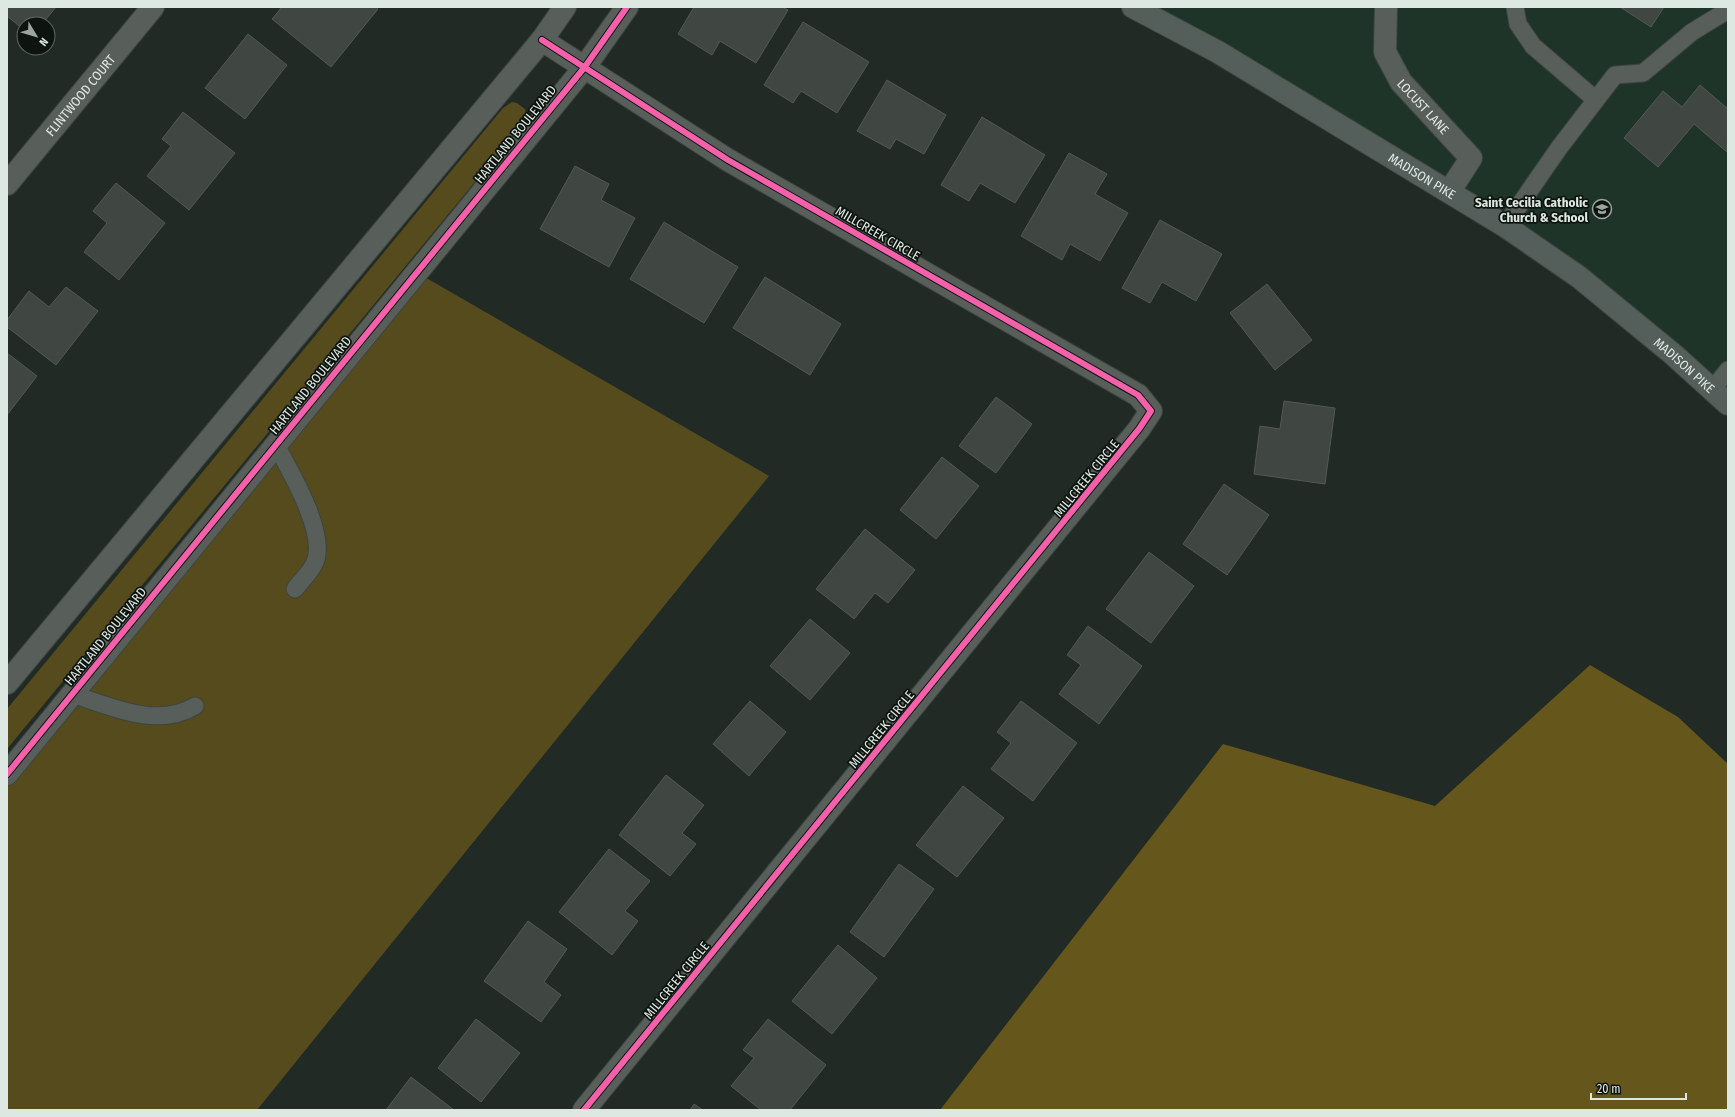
<svg xmlns="http://www.w3.org/2000/svg" width="1735" height="1117" viewBox="0 0 1735 1117" font-family="'Fira Sans Condensed',sans-serif">
<rect width="100%" height="100%" fill="#222a26"/>
<path fill="#1e3428" d="M1135 7H1728V404L1579 277Z"/>
<path fill="#554b1c" d="M512 102 517 103 525 109 527 119 522 125 7 749V709L503 108Z
M416 272 769 476 257 1110H7V774Z"/>
<path fill="#65571b" d="M1590 665 1678 717 1728 764V1110H940L1223 744 1435 806Z"/>
<path fill="#404641" stroke="#545854" d="M7 7H56L42 24H24V30L7 16Z
M282 7H375L378 9 331 67 272 19Z
M694 7H782L788 10 756 63 720 41 712 55 678 34Z
M1620 7H1664L1651 27Z
M803 22 869 62 837 113 801 91 793 103 764 85Z
M248 34 287 65 245 119 205 88Z
M887 80 946 115 924 154 896 139 890 149 857 131Z
M1700 85 1728 109 1727 152 1694 124 1658 167 1624 138 1663 91 1682 107Z
M183 112 235 153 189 210 147 176 171 146 162 139Z
M982 117 1045 155 1015 203 980 183 969 201 941 185Z
M1069 153 1107 174 1095 194 1128 213 1100 261 1070 244 1062 260 1021 236Z
M575 166 609 184 601 200 635 218 609 267 540 229Z
M116 183 165 223 119 280 84 252 107 223 93 211Z
M1160 220 1222 254 1196 301 1162 282 1150 303 1122 288Z
M664 222 738 267 704 323 630 279Z
M765 277 841 324 810 375 733 328Z
M1267 284 1312 340 1275 370 1230 313Z
M66 287 98 311 56 365 7 327V320L29 291 49 307Z
M7 353 37 376 7 415Z
M996 397 1032 424 996 473 959 446Z
M1284 401 1335 408 1325 484 1254 474 1260 426 1280 429Z
M942 457 979 486 936 539 900 510Z
M1224 484 1269 515 1227 575 1183 544Z
M865 529 915 570 888 603 875 593 854 619 816 589Z
M1149 552 1194 586 1151 643 1106 609Z
M810 619 850 653 810 700 770 666Z
M1088 626 1142 666 1099 724 1059 694 1081 665 1067 655Z
M750 701 786 732 749 776 713 744Z
M1021 701 1077 743 1033 801 991 769 1011 743 997 732Z
M666 775 704 805 682 833 696 844 670 876 619 835Z
M963 786 1004 818 957 877 916 845Z
M609 849 650 881 625 911 638 921 612 955 559 912Z
M899 864 934 889 884 957 850 932Z
M528 921 567 949 544 982 561 995 541 1022 484 981Z
M838 945 877 978 832 1034 792 1001Z
M476 1019 520 1053 481 1102 438 1068Z
M768 1019 826 1065 790 1110H761L731 1086 754 1058 743 1050Z
M411 1077 454 1110H386Z
M694 1104 703 1110H690Z"/>
<g fill="none" stroke-linecap="round" stroke-linejoin="round">
<g stroke="#3e4541" stroke-width="19">
<path id="service" d="M1515 7 1518 24 1533 46 1596 100
M1505 226 1559 148 1615 75 1643 73 1692 32 1728 10
M1712 390 1728 370
M276 445C290 471 327 533 315 562 311 572 301 581 295 589
M72 694C110 706 157 729 195 706"/>
</g>
<g stroke="#3e4541" stroke-width="24">
<g id="minor">
<path id="s1" d="M1386 7 1385 52 1401 82 1471 158 1449 192"/>
<path d="M542 40 728 160 1138 395 1151 411 1139 429 584 1110"/>
<path id="s2" d="M7 184 153 7"/>
<path d="M7 683 542 40 565 7"/>
<path d="M7 774 584 68 627 7"/>
</g>
</g>
<g stroke="#3e4541" stroke-width="24">
<g id="secondary">
<path id="s3" d="M1133 7 1218 52 1505 226 1579 277 1674 355 1728 404"/>
</g>
</g>
<use href="#service" stroke="#585e5a" stroke-width="17"/>
<use href="#minor" stroke="#585e5a" stroke-width="22"/>
<use href="#secondary" stroke="#545e5a" stroke-width="22"/>
<g stroke="#0d1410" stroke-width="8">
<path id="cycleway" d="M542 40 728 160 1138 395 1151 411 1139 429 584 1110
M7 774 584 68 627 7"/>
</g>
<use href="#cycleway" stroke="#f560ab" stroke-width="6"/>
</g>
<defs>
<g id="school-ring" transform="scale(1)"><circle r="9.5" fill="#0d1410" stroke="#9ca6a0" stroke-width="1.5"/><path d="M0-5L7-2L0 1L-7-2ZM-4 1L0 2.5L4 1V4Q0 6-4 4Z" fill="#9ca6a0"/></g>
</defs>
<g fill-rule="evenodd">
<use href="#school-ring" x="1602" y="209"/>
</g>
<g text-anchor="middle" stroke-width="3.5" stroke-linejoin="round" paint-order="stroke">
<g font-size="13" fill="#dee8e2" stroke="#0d1410">
<text dy="5" stroke="none"><textPath href="#s2" startOffset="115">FLINTWOOD COURT</textPath></text>
<text dy="5" stroke="none"><textPath href="#s1" startOffset="112">LOCUST LANE</textPath></text>
<text transform="translate(515 134) rotate(-51)" y="5">HARTLAND BOULEVARD</text>
<text dy="5" stroke="none"><textPath href="#s3" startOffset="335">MADISON PIKE</textPath></text>
<text transform="translate(878 233) rotate(30)" y="5">MILLCREEK CIRCLE</text>
<text dy="5" stroke="none"><textPath href="#s3" startOffset="659">MADISON PIKE</textPath></text>
<text transform="translate(310 385) rotate(-51)" y="5">HARTLAND BOULEVARD</text>
<text transform="translate(1086 478) rotate(-51)" y="5">MILLCREEK CIRCLE</text>
<text transform="translate(105 636) rotate(-51)" y="5">HARTLAND BOULEVARD</text>
<text transform="translate(881 729) rotate(-51)" y="5">MILLCREEK CIRCLE</text>
<text transform="translate(676 980) rotate(-51)" y="5">MILLCREEK CIRCLE</text>
</g>
<g font-size="13" font-weight="bold" fill="#dee8e2" stroke="#0d1410" text-anchor="end">
<text x="1588" y="207">Saint Cecilia Catholic<tspan x="1588" dy="15">Church &amp; School</tspan></text>
</g>
</g>
<rect width="1735" height="1117" fill="none" stroke="#dee8e2" stroke-width="16"/>
<g transform="translate(36 36) rotate(128)"><circle r="19" fill="#0d1410" stroke="#616964"/>
<path d="M0-3L7 15L0 10L-7 15Z" fill="#9ca6a0"/>
<text y="-6" font-size="11" font-weight="bold" text-anchor="middle" fill="#dee8e2">N</text>
</g>
<path d="M1591 1093v6h95v-6" fill="none" stroke="#dee8e2" stroke-width="2"/>
<text x="1597" y="1093" font-size="12" fill="#dee8e2" stroke="#0d1410" stroke-width="3" paint-order="stroke">20 m</text>
</svg>
